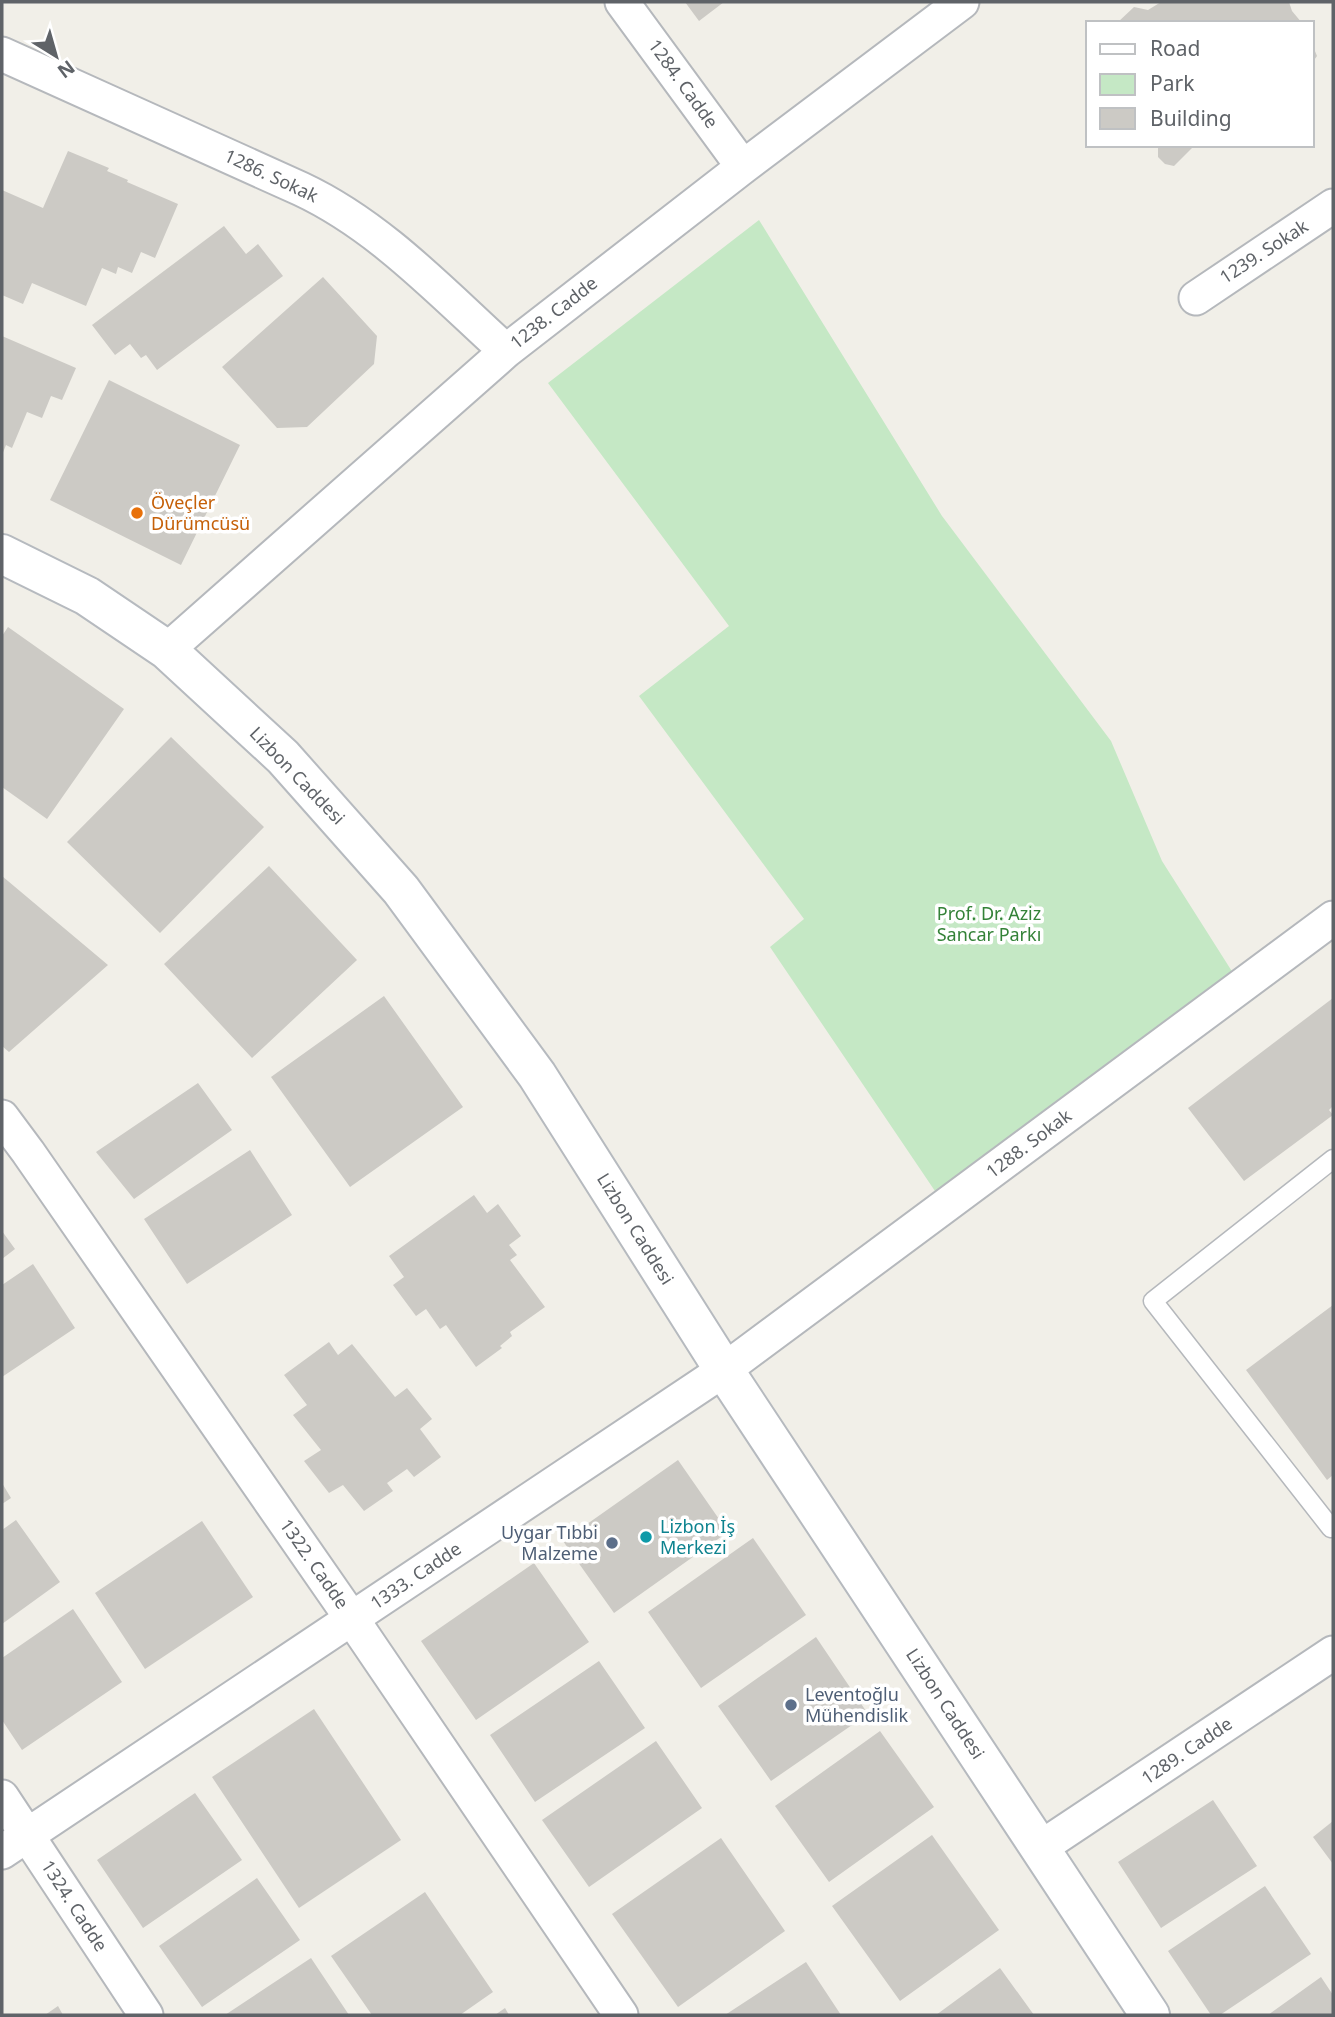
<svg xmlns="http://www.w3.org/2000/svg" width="1335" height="2017" viewBox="0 0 1335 2017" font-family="'Noto Sans',sans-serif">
<rect width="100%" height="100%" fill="#f1efe8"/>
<path fill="#c5e8c5" d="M759 220 942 516 1111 741 1162 861 1233 973 937 1194 770 947 804 919 639 696 729 626 548 383Z"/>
<path fill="#cccac5" d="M685 2H724L699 21Z
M1161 2H1289L1292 11 1302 23H1117L1134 7 1148 10Z
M1312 44 1317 56 1312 63Z
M1158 145H1195L1174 166 1165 164 1158 157Z
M68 151 109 168 107 171 128 180 127 182 178 204 155 258 141 252 132 273 118 267 116 274 102 268 86 306 32 283 23 304 2 295V190L43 208Z
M224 226 246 254 258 244 283 276 157 370 146 355 141 358 130 344 115 355 92 325Z
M323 277 377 336 374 364 307 427 277 428 222 367Z
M2 336 76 368 62 400 51 396 42 418 27 412 12 448 6 445 2 455Z
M109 380 240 445 181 565 50 500Z
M8 627 124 709 47 819 2 787V636Z
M171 737 264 827 160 933 67 842Z
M269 866 357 960 252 1058 164 964Z
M2 876 108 965 9 1052 2 1046Z
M384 996 463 1107 350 1187 271 1077Z
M1333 998V1106L1329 1110 1333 1115 1244 1181 1188 1108Z
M198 1083 232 1130 134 1199 96 1152Z
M250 1150 292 1215 187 1284 144 1219Z
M474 1195 487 1213 498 1204 521 1236 509 1245 517 1255 510 1260 545 1307 510 1332 512 1336 500 1346 502 1348 476 1367 446 1325 440 1329 426 1309 416 1316 393 1285 404 1277 389 1256Z
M2 1231 15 1249 2 1259Z
M33 1264 75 1328 2 1377V1285Z
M1333 1305V1475L1327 1480 1246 1370Z
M329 1342 338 1355 352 1344 395 1397 407 1388 432 1419 420 1429 441 1457 414 1477 407 1469 387 1483 393 1491 364 1511 343 1485 329 1493 304 1461 321 1450 293 1415 307 1405 284 1375Z
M678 1460 728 1532 614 1613 563 1541Z
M2 1483 11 1498 2 1504Z
M16 1520 60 1582 2 1624V1530Z
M202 1521 253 1597 145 1669 95 1593Z
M753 1538 806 1615 701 1688 648 1612Z
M534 1563 589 1642 476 1720 421 1641Z
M73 1609 122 1682 22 1750 2 1720V1658Z
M816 1637 868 1714 771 1781 718 1706Z
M599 1661 645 1728 535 1802 490 1735Z
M314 1709 401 1840 299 1908 212 1777Z
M880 1731 934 1807 829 1882 775 1806Z
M656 1741 702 1808 589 1887 542 1820Z
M195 1793 242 1860 143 1928 97 1860Z
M1213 1800 1257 1866 1161 1928 1118 1862Z
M1333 1821V1864L1313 1837Z
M932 1835 999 1930 900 2001 832 1906Z
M721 1838 785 1931 678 2007 612 1914Z
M257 1878 300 1940 202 2007 159 1946Z
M1265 1886 1311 1954 1220 2015H1211L1168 1951Z
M425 1892 493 1992 460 2015H372L331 1956Z
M311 1958 349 2015H225Z
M806 1962 841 2015H725Z
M1000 1968 1034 2015H936Z
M1321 1977 1333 1995V2015H1268Z
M58 2006 63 2015H45Z
M505 2008 509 2015H495Z"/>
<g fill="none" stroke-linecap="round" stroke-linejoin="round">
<g stroke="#b5b8bc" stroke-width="21">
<path id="service" d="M1333 1159 1153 1301 1331 1528 1333 1527"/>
</g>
<g stroke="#b5b8bc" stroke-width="37">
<path id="minor" d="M622 2 743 167
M2 54 301 189C380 226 442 293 506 351
M1196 298 1333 206
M167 650 506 351 743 167 962 2
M2 1117 28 1152 352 1619 621 2015
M2 1797 146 2015
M1040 1848 1333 1653
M2 1852 724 1370 1333 918"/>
</g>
<g stroke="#b6babf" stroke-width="42">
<path id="secondary" d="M2 554 87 596 167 650 283 757 401 890 537 1075 724 1370 1150 2015"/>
</g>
<use href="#service" stroke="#fff" stroke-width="18"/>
<use href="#minor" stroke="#fff" stroke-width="33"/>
<use href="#secondary" stroke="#fff" stroke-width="38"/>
</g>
<circle fill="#e8710a" stroke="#fff" stroke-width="2.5" cx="137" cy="513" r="7"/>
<circle fill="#0f9aa8" stroke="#fff" stroke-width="2.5" cx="646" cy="1537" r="7"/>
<g fill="#5c6f8a" stroke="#fff" stroke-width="2.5">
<circle cx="612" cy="1543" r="7"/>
<circle cx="791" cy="1705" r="7"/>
</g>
<g text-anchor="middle" stroke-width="7" stroke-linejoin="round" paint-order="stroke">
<g font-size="18" fill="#5f6368" stroke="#fff">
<text transform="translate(683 84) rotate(54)" y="6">1284. Cadde</text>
<text transform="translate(271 176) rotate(25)" y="6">1286. Sokak</text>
<text transform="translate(1264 252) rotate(-33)" y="6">1239. Sokak</text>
<text transform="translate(554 313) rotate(-38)" y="6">1238. Cadde</text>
<text transform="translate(297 776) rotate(46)" y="6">Lizbon Caddesi</text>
<text transform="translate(1029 1144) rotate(-37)" y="6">1288. Sokak</text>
<text transform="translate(635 1229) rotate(58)" y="6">Lizbon Caddesi</text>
<text transform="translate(314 1564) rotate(55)" y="6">1322. Cadde</text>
<text transform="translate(416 1576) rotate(-34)" y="6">1333. Cadde</text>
<text transform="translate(945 1704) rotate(57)" y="6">Lizbon Caddesi</text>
<text transform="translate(1187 1751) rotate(-34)" y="6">1289. Cadde</text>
<text transform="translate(74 1906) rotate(57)" y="6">1324. Cadde</text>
</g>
<g font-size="18" fill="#c56008" stroke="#fff" text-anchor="start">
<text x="151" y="509">Öveçler<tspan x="151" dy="21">Dürümcüsü</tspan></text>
</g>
<g font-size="18" fill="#348238" stroke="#fff">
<text x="989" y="920">Prof. Dr. Aziz<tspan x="989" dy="21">Sancar Parkı</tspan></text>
</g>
<g font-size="18" fill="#0d838f" stroke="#fff" text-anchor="start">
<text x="660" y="1533">Lizbon İş<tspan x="660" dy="21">Merkezi</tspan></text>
</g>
<g font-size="18" fill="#4e5e75" stroke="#fff" text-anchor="end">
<text x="598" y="1539">Uygar Tıbbi<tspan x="598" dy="21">Malzeme</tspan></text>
<text x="805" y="1701" text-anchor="start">Leventoğlu<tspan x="805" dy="21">Mühendislik</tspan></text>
</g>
</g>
<rect width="1335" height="2017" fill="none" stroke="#5f6368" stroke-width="7"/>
<rect x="1086" y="21" width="228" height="126" fill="#ffffff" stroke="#bfc1c3" stroke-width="2"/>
<rect x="1100" y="44" width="35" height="10" fill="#ffffff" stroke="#bfc1c3" stroke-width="2"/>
<text x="1150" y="56" font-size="21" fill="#5f6368">Road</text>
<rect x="1100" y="74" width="35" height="21" fill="#c5e8c5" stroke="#bfc1c3" stroke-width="2"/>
<text x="1150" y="91" font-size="21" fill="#5f6368">Park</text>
<rect x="1100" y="108" width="35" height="21" fill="#cccac5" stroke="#bfc1c3" stroke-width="2"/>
<text x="1150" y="126" font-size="21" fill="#5f6368">Building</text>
<g transform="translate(56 56) rotate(143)" stroke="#ffffff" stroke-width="5" paint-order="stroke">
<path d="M0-5L12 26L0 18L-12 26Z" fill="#5f6368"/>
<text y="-10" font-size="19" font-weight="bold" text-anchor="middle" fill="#5f6368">N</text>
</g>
</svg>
